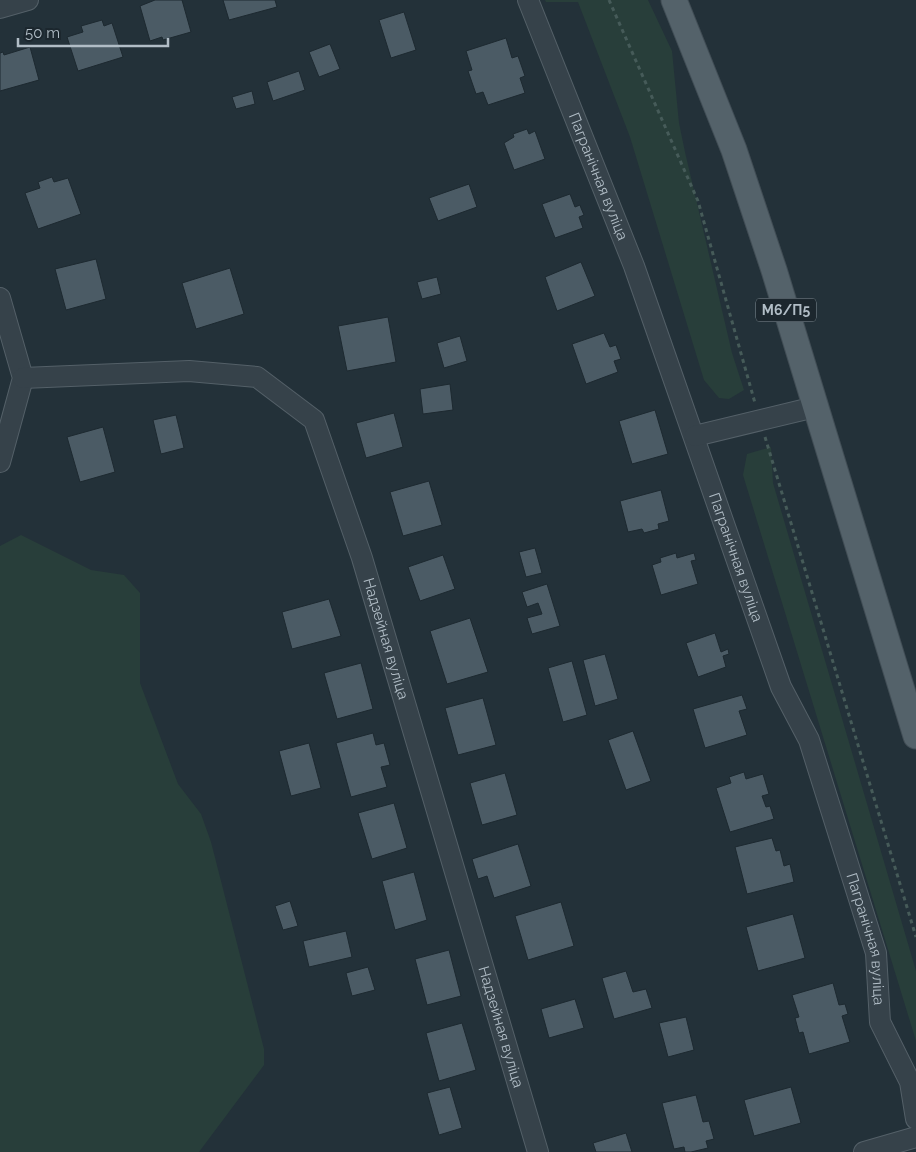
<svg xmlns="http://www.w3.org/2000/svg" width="916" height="1152" viewBox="0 0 916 1152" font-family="Raleway,sans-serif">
<rect width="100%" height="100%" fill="#233139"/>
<path fill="#283e3a" d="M545 0H648L672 51 679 123 685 152 732 353 744 390 729 399 719 398 704 380 630 137 578 2H546Z
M771 447 773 483 916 971V1041L743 475 747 454Z
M21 535 91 570 124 575 140 593V683L178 784 201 814 211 842 264 1049V1065L199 1152H0V546Z"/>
<path fill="#4b5b65" stroke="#1d2930" d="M155 0H182L191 32 163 40 162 37 150 41 140 6Z
M223 0H275L277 7 229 20Z
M404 12 416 50 391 58 379 20Z
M102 20 104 26 112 23 123 57 78 71 67 37 83 32 81 26Z
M506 38 512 58 518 56 525 76 520 78 525 93 488 105 483 92 476 94 468 71 472 70 466 51Z
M330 44 340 69 319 77 309 52Z
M30 47 39 80 0 91V53L3 52 4 55Z
M299 71 305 90 273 101 267 82Z
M252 91 255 104 236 109 232 97Z
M527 129 529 134 535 131 545 159 514 170 504 143 514 137 513 134Z
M52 177 54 182 68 178 81 214 38 229 25 193 40 188 38 182Z
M469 184 477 207 438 221 429 198Z
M570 194 575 207 580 205 581 208 584 215 579 217 583 228 555 238 542 204Z
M96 259 106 299 66 310 55 269Z
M581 262 595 296 557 311 545 277Z
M230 268 244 314 196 329 182 283Z
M437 277 441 294 422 299 417 282Z
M388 317 396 362 347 371 338 326Z
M604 333 610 347 616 345 621 359 614 361 618 372 586 384 572 344Z
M460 336 467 361 444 368 437 343Z
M450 384 453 410 423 414 420 389Z
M655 410 668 454 632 464 619 421Z
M394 413 403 447 366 458 356 423Z
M176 415 184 448 161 454 153 420Z
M103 427 115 472 80 482 67 437Z
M429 481 442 525 403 536 390 492Z
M661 490 669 521 658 524 659 529 644 533 642 529 628 532 620 501Z
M535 548 542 573 526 577 519 552Z
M676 553 677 558 694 553 696 560 691 561 698 584 661 595 652 565 661 562 660 558Z
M443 555 455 589 420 601 408 567Z
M547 584 560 626 532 634 527 618 542 614 538 603 527 607 522 592Z
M329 599 341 636 292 649 282 612Z
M470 618 488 672 447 684 430 631Z
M715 633 721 652 728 649 729 654 723 656 726 667 698 677 686 643Z
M605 654 618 699 595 706 583 660Z
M572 661 587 715 563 722 548 668Z
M361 663 373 709 337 719 324 673Z
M742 695 747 709 739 711 747 735 705 748 693 709Z
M483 698 496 745 458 755 445 708Z
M633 731 651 781 626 790 608 740Z
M373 733 376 745 384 743 390 765 381 767 387 787 351 797 336 743Z
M309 743 321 788 291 796 279 751Z
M744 772 746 779 763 774 769 794 762 796 766 807 770 806 774 819 730 832 716 788 731 783 729 777Z
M505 773 517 815 482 825 470 783Z
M394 803 407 848 372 859 358 813Z
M772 838 776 851 780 850 784 866 790 864 794 882 747 894 735 847Z
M518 844 531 886 494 898 487 876 478 879 472 859Z
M414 872 427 920 395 930 382 881Z
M290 901 298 926 283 930 275 906Z
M561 902 574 946 528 960 515 916Z
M793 914 805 958 758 971 746 927Z
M346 931 352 957 309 967 303 941Z
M449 950 461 996 427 1005 415 959Z
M368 967 375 990 352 996 346 973Z
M626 971 633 992 646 989 652 1008 614 1019 602 978Z
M833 983 839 1005 845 1004 848 1014 842 1016 850 1042 809 1054 803 1032 799 1033 795 1018 799 1017 792 995Z
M575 999 584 1028 549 1038 541 1009Z
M686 1017 694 1050 668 1057 659 1023Z
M462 1023 476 1070 439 1081 426 1033Z
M450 1087 462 1128 439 1135 427 1093Z
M791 1087 801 1123 754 1136 744 1100Z
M696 1095 703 1122 709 1121 714 1139 706 1141 708 1148 691 1152H685L684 1147 674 1149 662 1103Z
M626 1133 632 1152H596L593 1143Z"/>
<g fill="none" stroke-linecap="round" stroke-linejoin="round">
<g stroke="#546068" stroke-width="22">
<g id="minor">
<path id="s1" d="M528 0 634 266 781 687 809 740 876 953 880 1022 910 1082 916 1119"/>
<path d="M0 8 28 0"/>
<path d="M0 298 23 378 0 462"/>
<path id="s2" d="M23 378 189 371 257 377 314 420 362 558 538 1152"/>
<path d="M695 436 815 407"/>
<path d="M864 1152 916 1137"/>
</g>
</g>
<g stroke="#424e56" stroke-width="27">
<path id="major" d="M674 0 734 150 774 270 916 736"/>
</g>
<path stroke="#465b59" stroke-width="3" stroke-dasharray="4 4" stroke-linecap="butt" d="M609 0 698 201 755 403
M765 437 916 937"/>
<use href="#minor" stroke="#36424a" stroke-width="20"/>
<use href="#major" stroke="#54626a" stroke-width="25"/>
</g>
<g text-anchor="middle" stroke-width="5" stroke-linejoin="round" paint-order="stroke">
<rect fill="#1c272e" stroke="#849098" stroke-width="1" x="756" y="298.5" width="60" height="23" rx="4"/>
<g font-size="14" font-weight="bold" fill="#b1bdc6">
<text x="786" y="315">М6/П5</text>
</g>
<g font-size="15" fill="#b1bdc6" stroke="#1c272e">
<text dy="5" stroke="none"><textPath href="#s1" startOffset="190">Пагранічная вуліца</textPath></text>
<text dy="5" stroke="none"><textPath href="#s1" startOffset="595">Пагранічная вуліца</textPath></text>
<text dy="5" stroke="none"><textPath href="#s2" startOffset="536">Надзейная вуліца</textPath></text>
<text dy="5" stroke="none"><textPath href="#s1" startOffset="1000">Пагранічная вуліца</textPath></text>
<text dy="5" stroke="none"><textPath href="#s2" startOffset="941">Надзейная вуліца</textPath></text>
</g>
</g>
<path d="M18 38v8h150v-8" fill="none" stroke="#b1bdc6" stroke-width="2.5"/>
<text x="25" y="38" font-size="15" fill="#b1bdc6" stroke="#1c272e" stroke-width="4" paint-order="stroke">50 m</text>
</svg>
